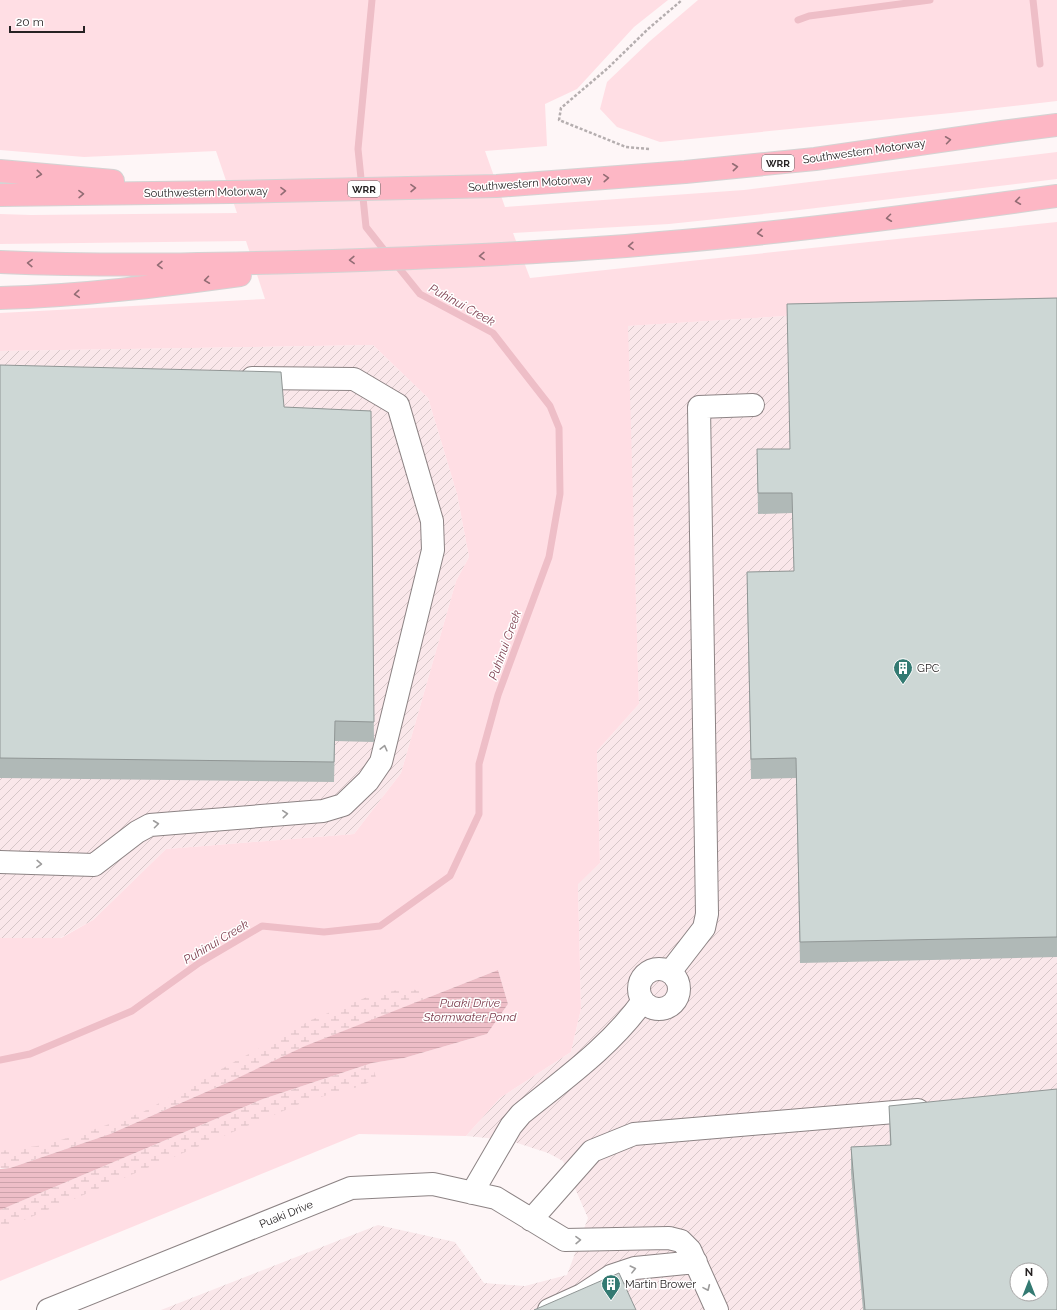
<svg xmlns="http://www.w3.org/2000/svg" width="1057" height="1310" viewBox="0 0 1057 1310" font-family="Raleway,sans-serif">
<defs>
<pattern id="industrial-furrows" width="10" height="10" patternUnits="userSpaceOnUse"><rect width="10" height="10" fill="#fae7ea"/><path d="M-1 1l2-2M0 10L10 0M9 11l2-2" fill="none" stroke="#d6c6c8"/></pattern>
<pattern id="wetland-marsh" width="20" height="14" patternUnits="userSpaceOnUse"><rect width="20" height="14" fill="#ffdee4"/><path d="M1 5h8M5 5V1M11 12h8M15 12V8" fill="none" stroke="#dabec3"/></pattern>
<pattern id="water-rules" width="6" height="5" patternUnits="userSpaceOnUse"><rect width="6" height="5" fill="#eebec7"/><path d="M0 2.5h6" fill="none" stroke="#cca3ab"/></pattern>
</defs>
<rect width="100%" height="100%" fill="#fef6f7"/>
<path fill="url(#industrial-furrows)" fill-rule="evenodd" d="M1057 299V1310H161L378 1225 455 1242 484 1283 525 1286 567 1275 588 1218 563 1161 548 1153 508 1140 466 1136 500 1098 571 1052 581 1009 578 883 600 863 597 751 639 704 627 326ZM1017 1270H1041V1294H1017Z
M373 345 428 398 457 494 469 557 456 581 401 773 354 834 166 849 93 920 60 938H0V351Z"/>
<path fill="#ffdee4" d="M0 0H668L634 27 577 89 545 104 547 146 485 151 505 207 744 190 1057 152V179L791 211 669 224 513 233 530 278 1057 222V299L628 326 639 704 597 751 600 863 578 884 581 1009 571 1052 500 1098 466 1136 359 1134 0 1281V1210L372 1063 404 1058 487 1034 508 1004 498 970 305 1046 231 1081 0 1168V938H61L93 920 166 849 354 834 401 773 456 581 469 557 457 494 428 398 373 345 0 351V313L265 299 246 241 0 244V214L31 215 237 213 216 151 84 157 0 150Z
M698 0H1057V101L951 113 660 142 617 127 600 109 607 82 650 41Z"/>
<path fill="url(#wetland-marsh)" d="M408 988 423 992V1000L305 1046 231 1081 110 1134 10 1168H0V1151L44 1145 84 1133 143 1112 311 1020 372 995Z
M372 1063 376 1078 362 1086 309 1100 0 1230V1210L263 1099Z"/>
<path fill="url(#water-rules)" d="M498 970 508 1004 487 1034 404 1058 372 1063 263 1099 0 1210V1169L10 1168 110 1134 231 1081 305 1046Z"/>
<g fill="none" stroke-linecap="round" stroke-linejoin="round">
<path stroke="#eebec7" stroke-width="7" d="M372 0 358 149 366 227 388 255
M1033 0 1040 64
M798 20 809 16 930 0
M0 1060 30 1054 132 1011 199 963 262 926 324 932 380 926 450 876 479 814V764L498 695 549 557 560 494 559 428 550 406 493 333 420 294 395 263"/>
<g stroke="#8c8384" stroke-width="24">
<path id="minor" d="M0 862 94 865 137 832 150 825 323 811 343 805 368 781 381 762 433 550 432 521 398 405 354 379 252 378
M639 989a20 20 0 1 1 40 0a20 20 0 1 1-40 0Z
M670 972 704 928 707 914 699 407 753 405
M472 1193 511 1126 521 1114C564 1079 610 1047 643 1001
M531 1220 592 1151 634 1134 918 1110
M48 1310 351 1188 433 1184 496 1198 565 1240 669 1238 681 1241 690 1250 717 1310
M549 1310 582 1295 611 1276 635 1268 696 1262"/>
</g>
<g stroke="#d4d3d3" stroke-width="24">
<path id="highway" d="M0 171 113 181
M0 195 230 192 497 186 685 172 815 159 1002 132 1057 125
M0 262C121 267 241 264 362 260 462 256 561 252 660 243 793 232 925 214 1057 196
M0 298C80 296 160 286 240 275"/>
</g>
<path stroke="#b5aeaf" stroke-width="2.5" stroke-dasharray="3 2" stroke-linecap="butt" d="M649 149 626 147 559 120 561 108 608 68 648 29 682 0"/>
<use href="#minor" stroke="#fff" stroke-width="22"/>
<use href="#highway" stroke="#fdb7c5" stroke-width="22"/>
</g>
<path fill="#b0b9b7" d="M1057 298V957L800 963 796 778 751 779 747 592V572L794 571 792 513 758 514 757 449H790L787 304Z
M0 365 284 407 371 411 374 742 335 741 334 782 0 778Z
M889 1106 1057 1310H863L851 1173V1147L890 1145Z"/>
<path fill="#cdd7d5" stroke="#909695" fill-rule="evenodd" d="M1057 298V937L800 942 796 758 751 759 747 572 794 571 792 493H758L757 449H790L787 304Z
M0 365 281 372 284 407 371 411 374 722 335 721 334 762 0 758Z
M1057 1089V1310H865L851 1147 891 1145 889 1106ZM1017 1270H1041V1294H1017Z
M619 1273 636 1310H534Z"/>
<defs><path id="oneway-chevron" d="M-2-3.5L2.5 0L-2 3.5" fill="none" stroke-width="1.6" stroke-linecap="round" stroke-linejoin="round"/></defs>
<g stroke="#926c74">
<use href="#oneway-chevron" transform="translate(948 140) rotate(-8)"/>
<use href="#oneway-chevron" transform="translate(735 167) rotate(-6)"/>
<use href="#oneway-chevron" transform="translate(39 174) rotate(5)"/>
<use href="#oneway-chevron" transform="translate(606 178) rotate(-4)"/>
<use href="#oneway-chevron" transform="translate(413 188) rotate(-1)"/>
<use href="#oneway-chevron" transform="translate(283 191) rotate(-1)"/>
<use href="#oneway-chevron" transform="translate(81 194) rotate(-1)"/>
<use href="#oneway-chevron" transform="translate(1018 201) rotate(172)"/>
<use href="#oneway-chevron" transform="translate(889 218) rotate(173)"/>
<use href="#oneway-chevron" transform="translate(760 233) rotate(174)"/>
<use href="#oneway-chevron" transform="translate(631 246) rotate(176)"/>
<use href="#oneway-chevron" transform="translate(482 256) rotate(178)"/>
<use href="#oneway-chevron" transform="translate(352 260) rotate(178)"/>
<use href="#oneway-chevron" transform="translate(30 263) rotate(-178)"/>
<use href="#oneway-chevron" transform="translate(160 265) rotate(179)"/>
<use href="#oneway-chevron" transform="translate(207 280) rotate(172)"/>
<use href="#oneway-chevron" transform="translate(77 294) rotate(175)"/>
</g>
<g stroke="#9d9c9c">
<use href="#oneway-chevron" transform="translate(384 748) rotate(-76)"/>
<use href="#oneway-chevron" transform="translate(285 814) rotate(-5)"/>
<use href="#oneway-chevron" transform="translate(156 824) rotate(-7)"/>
<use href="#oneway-chevron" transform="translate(39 864) rotate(2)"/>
<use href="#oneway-chevron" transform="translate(578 1240) rotate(-1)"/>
<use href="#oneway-chevron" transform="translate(633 1269) rotate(-14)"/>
<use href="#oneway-chevron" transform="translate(707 1288) rotate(66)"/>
</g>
<defs>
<g id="building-pin" transform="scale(1)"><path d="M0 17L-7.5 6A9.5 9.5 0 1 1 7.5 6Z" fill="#337a72" stroke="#fff"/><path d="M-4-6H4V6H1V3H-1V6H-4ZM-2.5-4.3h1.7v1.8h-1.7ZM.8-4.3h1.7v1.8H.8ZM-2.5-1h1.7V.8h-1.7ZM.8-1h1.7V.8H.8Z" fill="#fff"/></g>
</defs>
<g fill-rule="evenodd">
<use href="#building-pin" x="903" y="668"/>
<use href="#building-pin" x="611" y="1284"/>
</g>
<g text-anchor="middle" stroke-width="3" stroke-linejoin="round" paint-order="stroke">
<g fill="#fff" stroke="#676465" stroke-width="1">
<rect x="762" y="155" width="32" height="16" rx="3"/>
<rect x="348" y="181" width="32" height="16" rx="3"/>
</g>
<g font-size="10" font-weight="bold" fill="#262223">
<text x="778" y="167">WRR</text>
<text x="364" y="193">WRR</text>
</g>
<g font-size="11" fill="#262223" stroke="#fff">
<text transform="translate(864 151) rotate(-8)" y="4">Southwestern Motorway</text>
<text transform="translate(530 183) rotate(-4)" y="4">Southwestern Motorway</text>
<text transform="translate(206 192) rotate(-1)" y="4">Southwestern Motorway</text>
<text transform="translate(286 1214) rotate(-22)" y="4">Puaki Drive</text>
</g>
<g font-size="11" fill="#262223" stroke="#fff" text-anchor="start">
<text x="917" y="672">GPC</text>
<text x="625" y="1288">Martin Brower</text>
</g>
<g font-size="12" font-style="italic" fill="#7d3e4e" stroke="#fff">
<text transform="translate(462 305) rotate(29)" y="4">Puhinui Creek</text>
<text transform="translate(505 645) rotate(-70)" y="4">Puhinui Creek</text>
<text transform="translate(216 942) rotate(-31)" y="4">Puhinui Creek</text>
<text x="470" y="1007">Puaki Drive<tspan x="470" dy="14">Stormwater Pond</tspan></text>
</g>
</g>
<g transform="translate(1029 1282)"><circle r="19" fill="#ffffff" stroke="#a8a7a7"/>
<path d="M0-3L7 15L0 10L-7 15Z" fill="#337a72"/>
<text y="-6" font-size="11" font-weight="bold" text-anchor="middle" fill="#262223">N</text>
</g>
<path d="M10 26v6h74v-6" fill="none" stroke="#262223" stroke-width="2"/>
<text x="16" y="26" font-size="12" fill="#262223" stroke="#ffffff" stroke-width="3" paint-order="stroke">20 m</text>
</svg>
